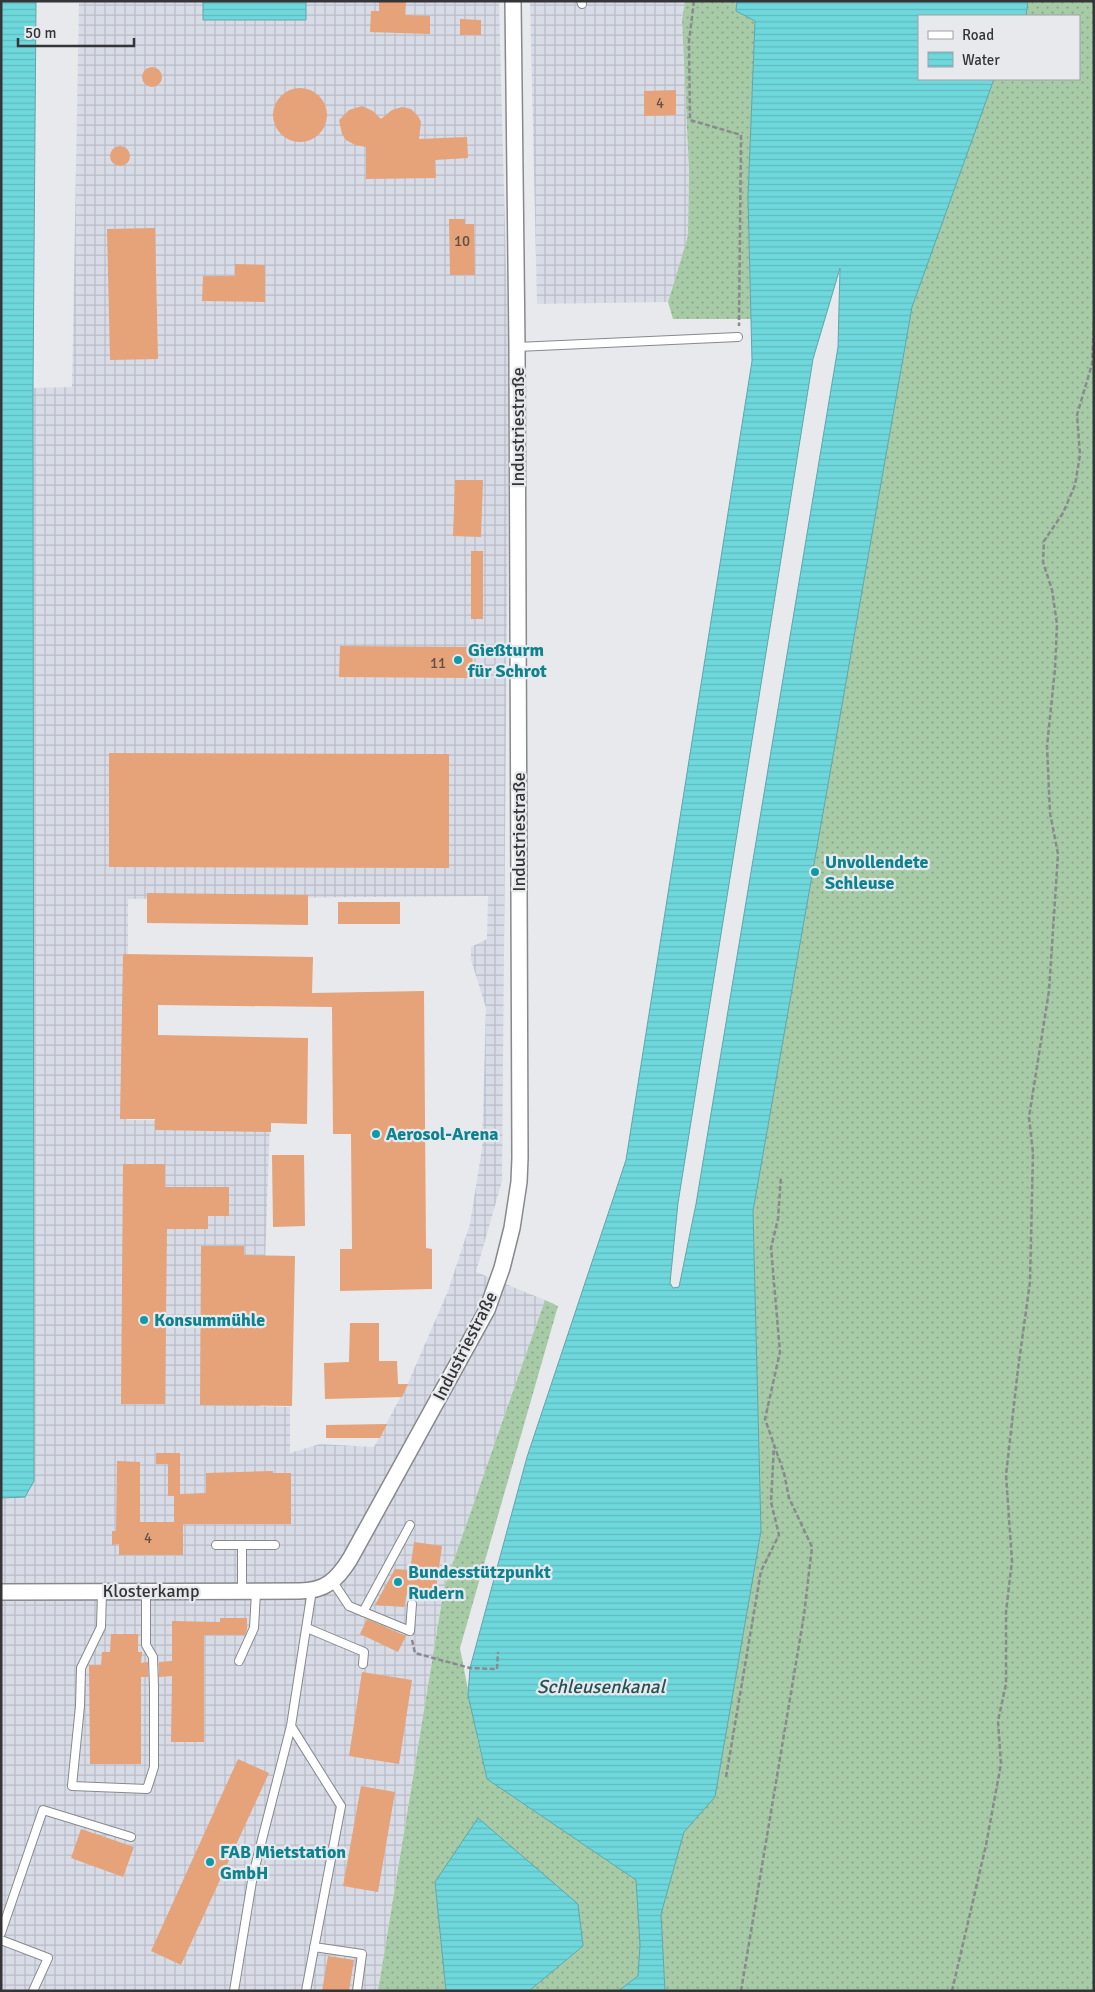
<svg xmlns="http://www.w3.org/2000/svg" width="1095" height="1992" viewBox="0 0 1095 1992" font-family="Signika,sans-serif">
<defs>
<pattern id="industrial-grid" width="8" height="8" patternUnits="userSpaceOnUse" patternTransform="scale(1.25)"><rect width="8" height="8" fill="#d8dce7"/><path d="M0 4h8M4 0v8" fill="none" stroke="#babdc7"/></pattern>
<pattern id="grass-dots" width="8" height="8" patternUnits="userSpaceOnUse" patternTransform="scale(1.25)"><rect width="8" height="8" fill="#a8cba7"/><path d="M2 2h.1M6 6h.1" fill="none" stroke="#8aa689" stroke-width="1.8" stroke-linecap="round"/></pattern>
<pattern id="water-rules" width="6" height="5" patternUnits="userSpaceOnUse" patternTransform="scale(1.25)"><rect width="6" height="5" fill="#6ed8dd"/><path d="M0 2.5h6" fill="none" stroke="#60babe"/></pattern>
</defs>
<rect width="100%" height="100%" fill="#e7e9ed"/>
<path fill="url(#industrial-grid)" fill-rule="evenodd" d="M79 1H499L509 381 502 1181 476 1272 545 1300 444 1588 378 1991H1V1498L25 1497 34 1481 33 388 72 387ZM488 896 487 939 471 947V960L486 1008 482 1148 470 1224 448 1291 408 1383 374 1447 320 1444 290 1453V1407L260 1406 270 1121 127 1120 128 899Z
M530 1H685L682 19 689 171 688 236 668 302 537 304Z"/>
<path fill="url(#grass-dots)" d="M685 1H737L736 11 755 21 748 197 751 319H673L668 302 688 236 689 171 682 19Z
M1028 1H1094V1991H665L661 1914 684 1832 715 1797 761 1531 753 1211 912 307 994 79H1079V16H1026Z
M545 1300 558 1306 460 1648 478 1742 487 1779 636 1880 640 1945 638 1976 618 1991H529L583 1946 435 1882 446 1991H378L444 1588Z"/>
<path fill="url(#water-rules)" stroke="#5da7ab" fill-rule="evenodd" d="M1 1H36L33 388 34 1481 25 1497 1 1498Z
M203 1H306V20H203Z
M737 1H1028L1026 16H919V79H994L912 307 753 1211 761 1531 715 1797 684 1832 661 1914 665 1991H618L638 1976 640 1945 636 1880 487 1779 468 1695 470 1668 527 1457 626 1160 752 361 748 197 755 21 736 11ZM840 268 838 347 696 1204 679 1287 673 1288 670 1283 678 1203 813 359Z
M478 1818 578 1904 583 1946 529 1991H446L435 1882Z"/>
<path fill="#e6a278" d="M379 1H406L405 15 430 16V34L370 32 371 11H379Z
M460 19 481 20V35H460Z
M142 77a10 10 0 1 1 20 0a10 10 0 1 1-20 0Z
M273 115a27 27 0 1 1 54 0a27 27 0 1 1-54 0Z
M676 90V115L644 116V91Z
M362 106 373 111 381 119 392 110 402 107 411 109 418 116 421 122 419 139 467 137 468 158 435 160 436 178 366 179V147L355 145 346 140 342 134 339 120 349 110Z
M110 156a10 10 0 1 1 20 0a10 10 0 1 1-20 0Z
M449 219H465V224H474L475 275H450Z
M155 228 158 359 110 360 107 229Z
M235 264 265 265V302L202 301 203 276H235Z
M455 480H483L481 537 453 536Z
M471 551H483V619H471Z
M340 646 473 647 472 678 339 677Z
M109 753 449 754V868L109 867Z
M147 893 308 895V925L147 923Z
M338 902H400V924H338Z
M123 954 313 957 312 993 424 991 426 1248 432 1249V1289L340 1291V1249H352L351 1134H333L332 1007 158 1005V1035L308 1038 307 1124 271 1123V1132L155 1130V1119H120Z
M272 1155H304L305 1226 273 1227Z
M123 1164H165V1187H229V1216H208V1229H167L165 1404H121Z
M201 1246H244V1255L295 1256 292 1406 200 1405Z
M350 1323H379V1361H397L398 1384H408L402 1397 325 1399 324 1363 349 1362Z
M387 1424 380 1438H326V1425Z
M156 1453H180V1494L206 1493V1473L273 1471V1473H291V1524H183V1555H119V1544L112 1545V1531H116L117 1461 140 1462V1522H174V1496H168V1464H156Z
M414 1542 442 1546 435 1597 407 1593 404 1607 375 1605 395 1569 410 1570Z
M220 1618H247V1630L245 1635H204V1742H171L172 1676 159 1677V1662L172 1661V1621L220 1622Z
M367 1619 406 1636 398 1652 360 1634Z
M111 1634H138V1652H142L141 1663 148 1662V1677H141V1764H90L89 1665H101L102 1652H110Z
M362 1672 412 1680 399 1764 349 1756Z
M238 1759 269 1773 181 1965 151 1951Z
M361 1786 395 1792 378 1892 343 1886Z
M81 1829 134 1847 123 1877 71 1858Z
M328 1956 354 1960 349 1991H322Z"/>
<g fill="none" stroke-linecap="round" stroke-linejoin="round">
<g stroke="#87898c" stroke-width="10">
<path id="lane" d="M581 1 582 4
M517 347 738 337
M216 1545H275
M242 1545V1592
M333 1582 349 1606 410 1631 412 1604
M102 1592 101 1627 81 1668 80 1706 72 1786 147 1789 154 1767V1687L153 1657 146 1645V1592
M363 1612 410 1525
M307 1628 364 1652 363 1664
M239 1661 254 1628 256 1592
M291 1726 341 1806 306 1991
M1 1933 43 1810 131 1837
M1 1940 48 1958 33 1991
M314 1947 362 1954 357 1991
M234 1991 253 1875 291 1726 312 1590"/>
</g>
<g stroke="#87898c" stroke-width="18">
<path id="street" d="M1 1592 300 1591C325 1591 337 1580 350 1559L487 1310 502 1268 512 1228 519 1182 520 1158 517 347 513 1"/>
</g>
<path stroke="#898a8d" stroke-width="2.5" stroke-dasharray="5 2.5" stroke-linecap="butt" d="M694 1 689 41 690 120 741 135 739 326
M412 1640 415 1653 470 1668 497 1669 498 1652
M726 1777 761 1571 779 1535 771 1502 774 1446
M741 1991 804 1615 812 1547 789 1498 784 1473 765 1419 780 1352 771 1248 778 1219 781 1176
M952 1991 986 1845 1001 1764 998 1721 1006 1684V1612L1012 1561 1006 1475 1018 1369 1030 1282 1033 1153 1029 1117 1049 991 1058 854 1050 813 1047 746 1055 669 1057 624 1052 590 1043 562 1044 541 1063 513 1075 485 1080 455 1077 415 1092 364 1094 321"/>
<use href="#lane" stroke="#fff" stroke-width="8"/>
<use href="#street" stroke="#fff" stroke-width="15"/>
</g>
<g fill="#0f9aa8" stroke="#e7e9ed" stroke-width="2">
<circle cx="458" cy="660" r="5"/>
<circle cx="815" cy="872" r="5"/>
<circle cx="376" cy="1134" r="5"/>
<circle cx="144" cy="1320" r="5"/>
<circle cx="398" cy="1582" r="5"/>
<circle cx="210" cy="1862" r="5"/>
</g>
<g text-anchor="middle" stroke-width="4.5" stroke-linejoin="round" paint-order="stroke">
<g font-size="15" fill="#615047">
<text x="660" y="108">4</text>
<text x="462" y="246">10</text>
<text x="438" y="668">11</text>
<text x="148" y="1543">4</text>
</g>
<g font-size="18" fill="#353537" stroke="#e7e9ed">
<text transform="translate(518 427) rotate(-90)" y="6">Industriestraße</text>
<text transform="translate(519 832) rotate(-90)" y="6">Industriestraße</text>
<text transform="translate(465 1346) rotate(-63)" y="6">Industriestraße</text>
<text x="151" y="1597">Klosterkamp</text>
</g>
<g font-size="18" font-weight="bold" fill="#0d838f" stroke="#e7e9ed" text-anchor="start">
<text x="468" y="656">Gießturm<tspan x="468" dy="21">für Schrot</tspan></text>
<text x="825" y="868">Unvollendete<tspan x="825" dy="21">Schleuse</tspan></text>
<text x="386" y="1140">Aerosol-Arena</text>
<text x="154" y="1326">Konsummühle</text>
<text x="408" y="1578">Bundesstützpunkt<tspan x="408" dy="21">Rudern</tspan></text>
<text x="220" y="1858">FAB Mietstation<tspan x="220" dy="21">GmbH</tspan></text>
</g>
<g font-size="19" font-style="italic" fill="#255456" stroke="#e7e9ed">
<text x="601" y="1693">Schleusenkanal</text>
</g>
</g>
<rect width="1095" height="1992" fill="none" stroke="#353537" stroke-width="5"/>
<rect x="918" y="15" width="162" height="65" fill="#e7e9ed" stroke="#a0a1a4"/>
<rect x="928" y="31" width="25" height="8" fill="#ffffff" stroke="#a0a1a4"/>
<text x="962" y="40" font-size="15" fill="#353537">Road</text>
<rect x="928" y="52" width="25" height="15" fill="url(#water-rules)" stroke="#a0a1a4"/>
<text x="962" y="65" font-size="15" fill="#353537">Water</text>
<path d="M18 38v8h116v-8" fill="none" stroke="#353537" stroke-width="2.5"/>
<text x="25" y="38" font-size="15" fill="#353537" stroke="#e7e9ed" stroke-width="4" paint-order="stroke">50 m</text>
</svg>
